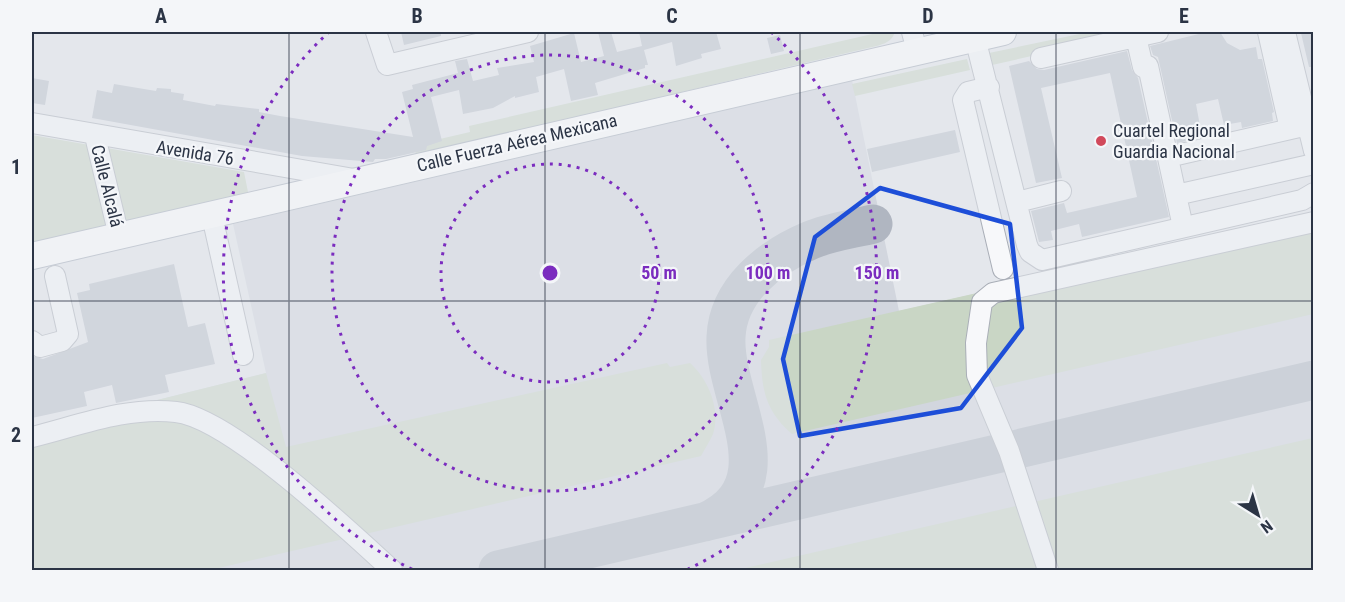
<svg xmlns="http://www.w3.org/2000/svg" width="1345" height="602" viewBox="0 0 1345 602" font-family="'Roboto Condensed',sans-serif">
<rect width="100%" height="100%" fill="#e4e7ec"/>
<path fill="#d2d6de" d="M852 80 899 311 1313 217V570H32V431L266 373 233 224Z"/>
<path fill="#c9d6c5" d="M881 32H895C891 44 880 45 868 48L416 155 414 145 470 132 469 126Z
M1089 32H1139L992 65 989 53Z
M967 59 970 70 855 96 852 84Z
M32 135 244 172 249 197 32 244Z
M1313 217V314L792 434C767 412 762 393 761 360L769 347V340Z
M667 363 670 367 690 363C708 379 721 409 713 434 710 441 705 448 701 456L210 570H32V431L266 373 286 447Z
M1313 438V570H737Z"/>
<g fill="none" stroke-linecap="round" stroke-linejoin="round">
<path stroke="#b0b6c1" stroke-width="39" d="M705 522C790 484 723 399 726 337 728 290 770 257 811 240 830 232 853 229 873 224
M498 570 1314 380"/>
</g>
<path fill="#bbc0ca" d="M401 32H441V36L404 45Z
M598 32H611L617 52 642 46 639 32H716L721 49 701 54 702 58 676 66 672 42 644 50 648 65H645V68L595 83 598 95 571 101 564 69 536 77 539 92 515 98V96L493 108 463 114 459 90 431 97 442 141 427 146 426 150 386 159H375L373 162 302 156 92 118 97 90 112 93 114 84 156 91 157 88 171 89V92L184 94 183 100 215 106 216 104 259 109V112L280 116 413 137 402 92 413 89 412 85 458 73 455 61 467 59 473 81 499 75 497 68 534 62 530 46 574 33 581 62 604 56Z
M1207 32H1220L1227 43 1240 50 1256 47 1258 59H1262L1274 112 1272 113 1273 121 1242 128 1241 122 1224 125 1218 99 1196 104 1200 126 1193 128 1195 139 1177 143 1158 57 1153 55 1150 46Z
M1314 32V67H1309L1301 33Z
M780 35 784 51 771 54 767 38Z
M1127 51 1132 70 1138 78 1169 217 1082 237 1079 224 1051 231 1053 240 1039 242 1031 211 1064 203 1067 213 1137 197 1110 73 1041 88 1062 178 1036 183 1009 66 1029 61 1037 69 1044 70Z
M32 78 49 81 45 105 32 103Z
M955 130 960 152 872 172 867 149Z
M174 264 188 327 205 323 215 364 165 375 169 392 116 403 112 385 84 392 87 406 32 418V356L43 359 88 342 77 293 90 290 89 284Z"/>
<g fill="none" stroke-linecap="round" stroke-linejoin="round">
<g stroke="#a9aeb7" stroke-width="22">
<path id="minor" d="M376 32 387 65 528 32
M912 32 917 51
M1268 32 1290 129
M1285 32 1314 151
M1136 37 1143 67 1148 66 1183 227
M975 38 1027 245 1030 252 1042 260 1302 200 1314 193
M1041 58 1158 32
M989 87 968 92 963 100 1003 269
M32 123 354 179
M95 136 119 236
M1168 157 1308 125
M1176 195 1314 164
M1017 202 1061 191
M212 216 243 355
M32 341 40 347 62 341 68 334 55 276
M32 437C77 426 128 406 176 412 230 418 349 531 392 570
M1048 570 1009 451 977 375 976 343 982 302 993 293 1314 222"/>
</g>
<g stroke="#a3abb8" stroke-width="28">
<path id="major" d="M32 256 1003 32"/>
</g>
<use href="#minor" stroke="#f7f8fa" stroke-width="20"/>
<use href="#major" stroke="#fff" stroke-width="26"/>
</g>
<path d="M0 0H1345V602H0ZM880 188 1010 224 1022 328 961 408 800 436 783 359 815 237Z" fill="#e4e7ec" fill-opacity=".55" fill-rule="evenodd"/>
<path fill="none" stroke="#1d4ed8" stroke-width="4.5" stroke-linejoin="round" d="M880 188 1010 224 1022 328 961 408 800 436 783 359 815 237Z"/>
<path fill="none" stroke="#2b3445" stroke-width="1.5" stroke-opacity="0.55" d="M289 32V570M545 32V570M800 32V570M1056 32V570M32 301H1314"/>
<g fill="none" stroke="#7b2cbf" stroke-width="3" stroke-dasharray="3 6">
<circle cx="550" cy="273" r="109"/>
<circle cx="550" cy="273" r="218"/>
<path d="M412 569A327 327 0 0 1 329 32M771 32A327 327 0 0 1 688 569"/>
</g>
<circle fill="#d1495b" stroke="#f4f6f9" stroke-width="2" cx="1101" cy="141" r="6"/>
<g text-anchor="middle" stroke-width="4.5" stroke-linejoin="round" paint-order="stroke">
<g font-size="18" fill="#2b3445" stroke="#f4f6f9" text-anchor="start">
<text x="1113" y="137">Cuartel Regional<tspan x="1113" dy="21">Guardia Nacional</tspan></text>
</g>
<g font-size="18" fill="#2b3445" stroke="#f4f6f9">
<text transform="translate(517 143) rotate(-13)" y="6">Calle Fuerza Aérea Mexicana</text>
<text transform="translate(195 153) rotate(9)" y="6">Avenida 76</text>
<text transform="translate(107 186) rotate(76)" y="6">Calle Alcalá</text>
</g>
</g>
<circle cx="550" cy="273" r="9" fill="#7b2cbf" stroke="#f4f6f9" stroke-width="3"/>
<g font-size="18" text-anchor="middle" font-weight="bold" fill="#7b2cbf" stroke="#f4f6f9" stroke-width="4.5" stroke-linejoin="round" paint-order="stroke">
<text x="659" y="279">50 m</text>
<text x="768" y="279">100 m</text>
<text x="877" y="279">150 m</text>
</g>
<rect width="1345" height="602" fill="none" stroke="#f4f6f9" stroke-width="66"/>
<g transform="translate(1258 515) rotate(143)" stroke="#f4f6f9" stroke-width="4.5" paint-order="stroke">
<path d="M0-4.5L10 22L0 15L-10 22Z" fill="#2b3445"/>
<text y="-9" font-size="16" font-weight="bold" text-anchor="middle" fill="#2b3445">N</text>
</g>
<rect x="33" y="33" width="1279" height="536" fill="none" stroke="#2b3445" stroke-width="2"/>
<g font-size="20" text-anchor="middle" font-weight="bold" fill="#2b3445">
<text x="161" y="23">A</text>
<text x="417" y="23">B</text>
<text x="672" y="23">C</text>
<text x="928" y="23">D</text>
<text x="1184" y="23">E</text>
<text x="16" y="174">1</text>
<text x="16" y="442">2</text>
</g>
</svg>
